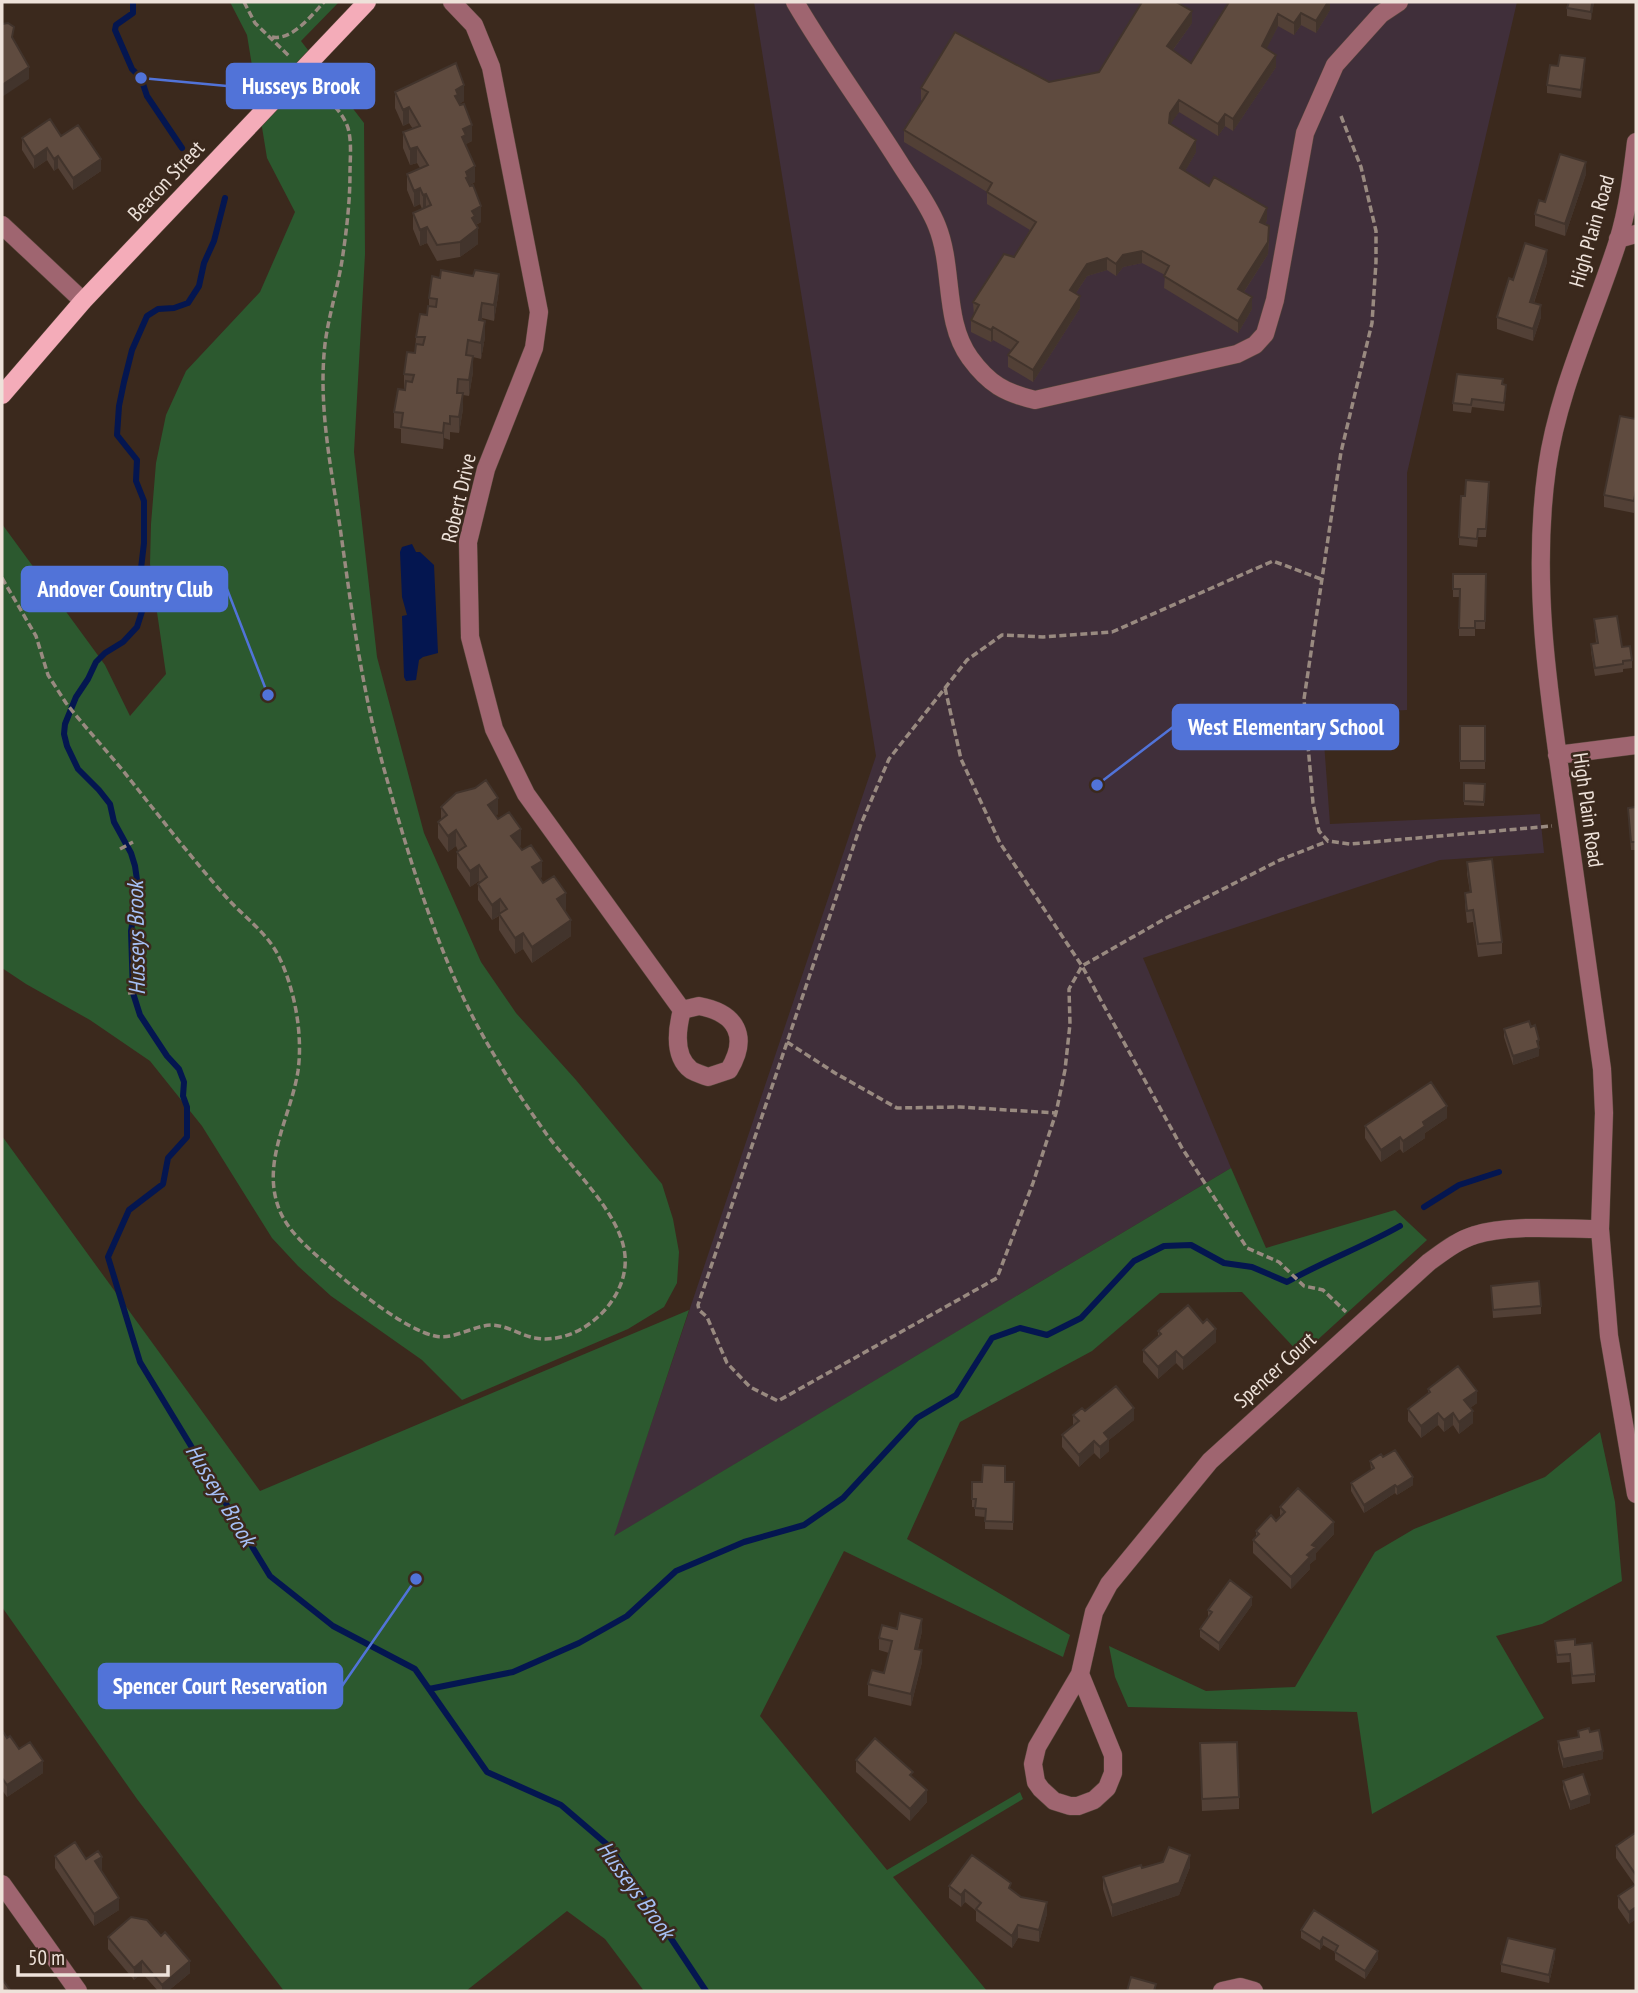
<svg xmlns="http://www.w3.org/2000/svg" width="1638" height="1993" viewBox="0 0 1638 1993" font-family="'PT Sans Narrow',sans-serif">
<rect width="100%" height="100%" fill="#3b291d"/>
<path fill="#402f3a" d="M754 2H1517L1407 473V710L1322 715 1330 824 1540 814 1544 853 1440 860 1143 958 1231 1168 613 1537 876 756Z"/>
<path fill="#2c592f" d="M230 2H339L301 41 364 123 365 254 354 452 377 657 424 833 481 962 516 1013 576 1080 662 1184 673 1219 679 1252 677 1283 664 1307 628 1329 462 1400 422 1360 331 1296 298 1266 272 1238 202 1126 150 1061 90 1020 26 984 2 968V524L105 665 130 716 166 674 150 564 151 524 156 463 166 415 186 371 260 292 295 212 267 158 247 35Z
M2 1136 260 1491 689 1310 614 1536 1231 1168 1266 1248 1395 1210 1427 1240 1301 1355 1242 1292 1160 1293 1092 1351 960 1422 907 1539 1070 1635 1063 1657 844 1551 760 1716 887 1870 1020 1792 1023 1799 893 1877 987 1991H644L605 1939 567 1911 466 1991H284L137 1799 2 1607Z
M1600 1432 1615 1502 1622 1581 1542 1624 1496 1636 1544 1718 1372 1814 1357 1712 1128 1707 1115 1677 1109 1646 1206 1691 1295 1687 1375 1552 1414 1529 1545 1477Z"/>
<path fill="#041650" d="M412 544 416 552H420L434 565 438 653 423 657 419 660 416 680 406 681 404 677 402 616 407 615 402 597 400 552 402 547Z"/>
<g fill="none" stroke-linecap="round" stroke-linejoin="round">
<path stroke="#041650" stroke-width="6" d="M133 2V13L116 25 115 30 132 69 141 78 147 96 182 148
M225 198 214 241 204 263 199 286 188 303 174 308 158 309 147 316 132 350 124 382 119 406 117 435 137 460 136 481 144 501V543L140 577 144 605 137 627 123 642 105 653 96 662 88 679 76 697 65 724 64 734 67 746 78 769 99 790 110 804 114 822 131 853 135 866 138 887 131 931 133 993 140 1015 167 1056 179 1069 184 1082 183 1096 187 1107V1137L168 1158 163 1184 129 1210 108 1257 140 1362 270 1576 333 1626 415 1669 487 1772 561 1805 610 1847 706 1991
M1424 1207 1459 1185 1499 1172
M429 1689 513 1672 579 1643 627 1616 676 1571 744 1542 804 1525 843 1498 917 1418 956 1395 992 1338 1020 1328 1047 1335 1081 1318 1134 1261 1164 1246 1191 1245 1224 1263 1252 1267 1287 1282C1324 1261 1363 1247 1400 1226"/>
<g stroke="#58473b" stroke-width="19">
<path id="minor" d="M452 2 474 25 491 67 539 312 534 348 486 469 468 542 470 637 494 729 526 794 682 1010
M795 2C827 57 865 108 899 162 912 183 928 203 937 226 954 268 943 321 970 358 989 384 1005 393 1035 400L1237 354 1255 345 1265 334 1275 300 1305 133 1335 65 1381 14 1399 2
M1636 142C1632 175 1628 209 1618 241 1594 316 1558 390 1547 468 1530 589 1551 708 1568 827 1580 907 1591 988 1602 1069L1604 1113 1600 1229 1609 1336 1636 1494
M2 225 83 301
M1618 239 1636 234
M1557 755 1636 745
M699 1006C737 1013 749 1037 729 1070L708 1077C703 1075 696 1073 691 1070 673 1056 677 1029 682 1010Z
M1080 1674 1037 1747 1033 1764 1036 1782 1041 1789 1054 1801 1070 1806H1078L1094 1800 1107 1788 1113 1773V1755L1080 1674 1094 1612 1109 1584 1210 1461 1429 1262C1443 1252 1458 1240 1475 1235 1508 1224 1564 1229 1600 1229
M2 1884 78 1991
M1222 1991 1240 1987 1254 1991"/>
</g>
<g stroke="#58473b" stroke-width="19">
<path id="major" d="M2 395 83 301 367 2"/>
</g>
<path stroke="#998a80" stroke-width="3.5" stroke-dasharray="7 3.5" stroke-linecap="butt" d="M244 2 255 23 289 56
M272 37C292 41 312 15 324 2
M1341 116 1361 167 1376 231V262L1372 323 1341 452 1304 699 1313 803 1319 831 1328 841 1350 844 1552 826
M2 578 36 636 48 675 66 703C87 730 111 755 132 782 163 821 194 861 227 898 245 918 269 934 280 959 295 991 303 1035 298 1071 291 1116 262 1160 278 1206 287 1234 317 1255 338 1274 360 1293 407 1330 435 1336 454 1340 472 1326 491 1325 506 1325 520 1335 535 1338 580 1346 629 1300 625 1256 622 1214 569 1166 545 1132 520 1097 497 1062 477 1025 437 950 409 858 386 776 362 693 352 612 340 527 331 467 318 406 325 344 329 313 339 284 343 254 347 227 350 200 350 173 350 159 352 142 348 128 342 109 324 97 311 84
M1321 579 1273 561 1112 632 1043 637 1002 635 967 660 889 759 861 824 698 1305 699 1310 707 1317 727 1363 750 1387 778 1401 997 1278 1033 1183 1056 1113 1065 1070 1070 1024 1069 989 1082 966 1168 917 1280 860 1328 841
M945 688 961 759 1000 843 1082 966 1182 1148 1247 1248 1279 1262 1304 1286 1323 1290 1346 1312
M120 849 133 842
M128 993 141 992
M787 1042 835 1073 897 1108 960 1107 1056 1113"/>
<use href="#minor" stroke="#9f6570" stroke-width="18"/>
<use href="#major" stroke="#f4acb9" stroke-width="18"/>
</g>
<path fill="#524036" d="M1229 2H1330V10L1316 33 1301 25 1294 35 1278 26 1266 49 1276 67 1233 131 1225 126 1218 136 1179 112 1170 124 1196 152 1185 171 1267 220 1265 224 1269 238 1268 254 1244 292 1252 309 1238 333 1164 288 1165 275 1142 263 1123 267 1116 276 1107 270 1087 276 1076 293 1080 308 1033 382 1008 367V355L1011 350 993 340 991 342 971 332V320L974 315 973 302 1014 257 1030 230 987 204V192L904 142V130L922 101 921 100V88L1049 82 1099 72 1192 23 1173 50 1191 63Z
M1594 2 1591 20 1567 16V8Z
M1585 66 1581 98 1547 93V85Z
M395 92 464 101 459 104 472 141 466 144 475 182 470 185 481 222 476 225 478 244 460 257 437 261 427 243 420 246 413 229V213L422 209 420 204 414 207 407 190V174L420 168 417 163 410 165 403 148V132L413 129 409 123 403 126 395 108Z
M61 136 101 171 73 190 58 168 54 171 47 160 34 169 22 150V138Z
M1586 174 1565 236 1535 226V214L1545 202Z
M1547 262 1534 303 1541 317 1533 341 1497 329V317L1513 280Z
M499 290 494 321 482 318 485 337 481 359 473 357V372L469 396 463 395V409L459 433 450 432V440L444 438 443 449 401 443V429L394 428V412L404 390V374L415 353 416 337 427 315 429 306V298Z
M1503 384 1506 393 1504 411 1472 407 1471 413 1453 411V403Z
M1636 419 1634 513 1604 507V495Z
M1489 490 1486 537H1478L1477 547 1459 545V537L1465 496Z
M1453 574H1486L1485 629H1475V636H1459V597H1453Z
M1594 619 1632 660V668L1623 669V672L1595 676 1591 652V644L1596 643Z
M1460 726H1485V769H1460Z
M1464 783 1485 784 1484 806 1464 805Z
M441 807 498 814 495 816 521 845 519 846 542 877 540 878 543 883 566 909 565 910 571 936 532 963 523 949 515 954 499 930V916L492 920 478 900V884L480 882 479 881 470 887 457 868V852L458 851 456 846 448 852 438 838V822L441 820Z
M1636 807V850H1631L1628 808Z
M1467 862 1502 942V954L1478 957 1473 922 1467 923 1465 905V893L1470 892 1467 874Z
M1531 1027 1539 1040V1056L1513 1065 1504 1037V1029Z
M1447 1118 1425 1133V1138L1403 1153 1400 1149 1381 1162 1365 1138V1126Z
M1491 1286 1541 1306V1314L1493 1318Z
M1158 1331 1216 1342 1183 1370 1176 1363 1158 1379 1143 1362V1350L1158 1337Z
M1428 1389 1477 1403 1470 1408 1473 1423 1459 1434 1453 1425 1444 1432 1438 1425 1421 1438 1408 1421V1409L1428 1394Z
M1085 1411 1134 1420 1109 1440V1451L1100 1459 1094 1453 1079 1467 1062 1447V1435L1073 1426V1415Z
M1383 1457 1413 1485 1397 1495 1395 1493 1364 1513 1351 1491V1483L1371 1470 1370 1461Z
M972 1482H1014L1013 1530 985 1529V1517L975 1516V1507H972Z
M1280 1507 1334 1534 1316 1553V1559L1310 1564V1569L1291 1589 1253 1553V1540L1256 1538V1531L1276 1521 1280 1517Z
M1252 1605 1219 1651 1200 1637V1629L1208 1618V1610Z
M897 1629 922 1631 918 1649 922 1662 911 1706 868 1696V1684L884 1673 889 1653 879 1650V1638Z
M1555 1641 1575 1645 1595 1674V1682L1572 1684 1570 1662 1557 1663Z
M2 1730 7 1738 43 1773 7 1797 2 1790Z
M1578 1731 1590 1732 1603 1759 1563 1768 1558 1749V1741L1578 1737Z
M1200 1755 1239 1797V1809L1202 1811Z
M856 1760 913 1777 927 1802 910 1821 856 1772Z
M1563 1781 1590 1803 1570 1810 1563 1789Z
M1636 1834V1919L1629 1924 1618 1908V1896L1635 1885 1616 1858V1846Z
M55 1856 86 1859 102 1869 101 1870 119 1910 94 1926 55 1868Z
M1190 1867 1179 1895 1112 1917 1103 1889V1877L1142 1868Z
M949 1886 1011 1890 1047 1914 1039 1942 1018 1938 1012 1948 976 1921V1911L965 1902 961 1907 949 1898Z
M1301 1930 1378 1951V1959L1365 1979 1335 1960V1952L1323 1945 1320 1950 1301 1938Z
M108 1937 190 1973 168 1991H158L142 1973 134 1980 108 1949Z
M1555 1957 1549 1983 1501 1972V1964Z"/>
<path fill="#42342c" d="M1328 2H1330V10L1316 33V21Z
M1592 2H1594L1591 20V12Z
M1192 11V23L1167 58V46Z
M1301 13V25L1294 35V23Z
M1278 14V26L1262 58V46Z
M1276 55V67L1233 131V119Z
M1585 58V66L1581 98V90Z
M29 67V79L2 97V85Z
M464 85V101L458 105 455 112 456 90Z
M1179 100V112L1170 125 1169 135 1170 113Z
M409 107V123L403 126V110Z
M1225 114V126L1218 136V124Z
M472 125V141L466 144 462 137 463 129Z
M1196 140V152L1180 180V168Z
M417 147V163L410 165V149Z
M47 148V160L34 169V157Z
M58 156V168L54 171V159Z
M101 159V171L73 190V178Z
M1586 162V174L1565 236V224Z
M475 166V182L468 186V193L466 172Z
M420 188V204L414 207V191Z
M426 194V210L423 211V195Z
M481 206V222L475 225 478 228V244L460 257V242L472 211Z
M1267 208V220L1260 234V222Z
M1269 226 1268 254 1238 301V289Z
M427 227V243L420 246V230Z
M1547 250V262L1530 314V302Z
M1142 251V263L1123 267 1116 276V264L1123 255Z
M1107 258V270L1087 276 1070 302V290L1087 264Z
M499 274V290L494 321V305Z
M1080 296V308L1033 382V370Z
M1252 297V309L1238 333V321Z
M482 303V318L479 335V320Z
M1541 305V317L1533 341V329Z
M485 321V337L481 359V343Z
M993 327V340L991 342V330Z
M473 356V372L469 396V380Z
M463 393V409L459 433V417Z
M444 423V438L443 449V433Z
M1636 490V502L1634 513V501Z
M498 798V814L488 821V805Z
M521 829V845L511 851V836Z
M456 830V846L448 852V836Z
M542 861V877L532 883V867Z
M479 865V881L470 887V871Z
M566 893V909L557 915V899Z
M500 899V915L492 920V905Z
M571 920V936L532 963V947Z
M523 933V949L515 954V938Z
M1539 1040V1056L1513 1065V1056Z
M1447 1106V1118L1425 1133V1138L1403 1153V1141L1423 1122Z
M1400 1137V1149L1381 1162V1150Z
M1216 1329V1342L1183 1370V1358Z
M1176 1351V1363L1158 1379V1367Z
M1477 1391V1403L1464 1412V1400Z
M1134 1408V1420L1109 1440V1451L1100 1459V1447L1104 1433Z
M1473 1411V1423L1459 1434V1422Z
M1438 1413V1425L1421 1438V1426Z
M1453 1413V1425L1444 1432V1420Z
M1094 1441V1453L1079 1467V1455Z
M1413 1477V1485L1397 1495V1487Z
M1395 1485V1493L1364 1513V1505Z
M1334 1522V1534L1316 1553V1559L1310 1564V1569L1291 1589V1577L1307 1555 1312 1545Z
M1252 1597V1605L1219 1651V1643Z
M922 1619V1631L915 1661V1649Z
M922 1650V1662L911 1706V1694Z
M1603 1751V1759L1563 1768V1759Z
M43 1761V1773L7 1797V1785Z
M927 1790V1802L910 1821V1809Z
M1590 1795V1803L1570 1810V1802Z
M1190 1855V1867L1179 1895 1112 1917V1905Z
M102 1857V1869L95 1873V1861Z
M965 1890V1902L961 1907V1895Z
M119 1898V1910L94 1926V1914Z
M1047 1902V1914L1039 1942V1930Z
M1636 1907V1919L1629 1924V1912Z
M1018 1925V1938L1012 1948V1936Z
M1323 1937V1945L1320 1950V1942Z
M1555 1949V1957L1549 1983V1975Z
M1378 1951V1959L1365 1979V1971Z
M142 1961V1973L134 1980V1968Z
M190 1961V1973L168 1991H162V1985Z"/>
<path fill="#5f4b3f" stroke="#42342c" stroke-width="2" d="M1142 2H1176L1192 11 1167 46 1191 63 1229 2H1328L1316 21 1301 13 1294 23 1278 14 1262 46 1276 55 1233 119 1225 114 1218 124 1179 100 1170 113 1169 123 1196 140 1180 168 1209 186 1214 177 1267 208 1260 222 1269 226 1268 242 1238 289 1252 297 1238 321 1164 276 1169 266 1142 251 1123 255 1116 264 1107 258 1087 264 1070 290 1080 296 1033 370 1008 355 1018 342 993 327 991 330 971 320 979 305 973 302 1004 254 1014 257 1036 222 987 192 992 183 904 130 928 92 921 88 955 32 1049 82 1099 72Z
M1569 2H1592L1591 12 1567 8Z
M2 23V24L8 23 14 27 12 37 29 67 2 85Z
M1560 55 1585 58 1581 90 1547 85 1550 65 1558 66Z
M456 63 464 85 456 90 458 95 455 96 460 105 464 104 472 125 463 129 466 135 462 137 475 166 466 172 468 177 466 178 470 186 473 185 481 206 472 211 475 216 472 218 478 228 460 242 437 245 427 227 420 230 413 213 431 205 426 194 423 195 420 188 414 191 407 174 428 165 417 147 410 149 403 132 420 126 409 107 403 110 395 92Z
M50 119 61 136 78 125 101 159 73 178 58 156 54 159 47 148 34 157 22 138Z
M1560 154 1586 162 1565 224 1535 214 1539 200 1545 202Z
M1525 243 1547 250 1530 302 1541 305 1533 329 1497 317 1509 278 1513 280Z
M441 270 473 276 475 270 499 274 494 305 482 303 479 320 485 321 481 343 468 340 466 355 473 356 469 380 458 379 457 393H463L459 417 450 416V424L444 423 443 433 401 427 403 413 394 412 398 389 405 390 406 381 412 382 414 375 404 374 407 352 415 353 416 344 423 345 425 337H416L420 314 427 315 428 306 436 307 437 299 429 298 432 276 440 278Z
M1457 374 1503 379 1502 384 1506 385 1504 403 1472 399 1471 405 1453 403Z
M1620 416 1636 419V490L1634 501 1604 495Z
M1466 480 1489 482 1486 529H1478L1477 539 1459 537 1461 496H1465Z
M1453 574H1486L1485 621H1475V628H1459L1460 589H1453Z
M1617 616 1622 647 1630 646 1632 660 1623 661V664L1595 668 1591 644 1598 643 1594 619Z
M1460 726H1485V761H1460Z
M486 780 498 798 488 805 498 819 509 812 521 829 511 836 522 850 531 845 542 861 532 867 543 883 554 876 566 893 557 899 571 920 532 947 523 933 515 938 499 914 507 909 500 899 492 905 478 884 487 877 479 865 470 871 457 852 466 846 456 830 448 836 438 822 447 815 441 807 456 793 475 788Z
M1464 783 1485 784 1484 802 1464 801Z
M1636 807V842H1631L1628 808Z
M1492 859 1502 942 1478 944 1473 910 1467 911 1465 893 1471 892 1467 862Z
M1529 1021 1531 1027 1535 1025 1539 1040 1537 1041 1539 1048 1513 1056 1504 1029Z
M1431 1082 1447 1106 1423 1122 1425 1126 1403 1141 1400 1137 1381 1150 1365 1126Z
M1539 1281 1541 1306 1493 1310 1491 1286Z
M1188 1305 1203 1323 1207 1319 1216 1329 1183 1358 1176 1351 1158 1367 1143 1350 1161 1334 1158 1331Z
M1458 1366 1477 1391 1464 1400 1473 1411 1459 1422 1453 1413 1444 1420 1438 1413 1421 1426 1408 1409 1430 1392 1428 1389Z
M1116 1386 1134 1408 1104 1433 1109 1439 1100 1447 1094 1441 1079 1455 1062 1435 1079 1421 1073 1415 1082 1408 1085 1411Z
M1395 1450 1413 1477 1397 1487 1395 1485 1364 1505 1351 1483 1374 1468 1370 1461 1381 1454 1383 1457Z
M983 1465 1005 1466V1482H1014L1013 1522 985 1521 986 1509 975 1508 976 1499H972V1482H982Z
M1298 1488 1334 1522 1312 1545 1316 1547 1307 1555 1310 1557 1291 1577 1253 1540 1259 1534 1256 1531 1271 1515 1276 1521 1285 1512 1280 1507Z
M1230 1580 1252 1597 1219 1643 1200 1629 1212 1612 1208 1610Z
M900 1613 922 1619 915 1649 922 1650 911 1694 868 1684 872 1670 884 1673 892 1641 879 1638 882 1625 897 1629Z
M1575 1639V1645L1592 1643 1595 1674 1572 1676 1570 1654 1557 1655 1555 1641Z
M1589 1728 1590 1732 1599 1730 1603 1751 1563 1759 1558 1741 1579 1737 1578 1731Z
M2 1730 7 1738 10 1736 19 1749 30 1742 43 1761 7 1785 2 1778Z
M875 1738 913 1772 910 1775 927 1790 910 1809 856 1760Z
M1237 1742 1239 1797 1202 1799 1200 1743Z
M1583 1774 1590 1795 1570 1802 1563 1781Z
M1635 1833 1636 1834V1875L1616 1846Z
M75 1842 86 1859 98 1851 102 1857 95 1861 119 1898 94 1914 55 1856Z
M1169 1847 1190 1855 1179 1883 1112 1905 1103 1877 1141 1865 1142 1868 1163 1862Z
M972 1855 1011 1883 1009 1888 1021 1897 1047 1902 1039 1930 1018 1925 1012 1936 976 1909 981 1903 965 1890 961 1895 949 1886Z
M1636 1884V1907L1629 1912 1618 1896Z
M1314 1910 1378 1951 1365 1971 1335 1952 1338 1946 1323 1937 1320 1942 1301 1930Z
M131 1917 147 1920 161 1936 165 1932 190 1961 162 1985 142 1961 134 1968 108 1937Z
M1508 1938 1555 1949 1549 1975 1501 1964Z
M1131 1977 1156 1984 1154 1991H1127Z
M2 1979 10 1990 8 1991H2Z"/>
<g text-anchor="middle" stroke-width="5" stroke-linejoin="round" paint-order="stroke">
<g font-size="21" fill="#eee2da" stroke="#3b291d">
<text transform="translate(166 181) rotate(-47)" y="7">Beacon Street</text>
<text transform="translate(1592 231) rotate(-74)" y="7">High Plain Road</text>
<text transform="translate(459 498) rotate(-77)" y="7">Robert Drive</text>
<text transform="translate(1588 810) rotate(82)" y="7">High Plain Road</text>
<text transform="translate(1275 1370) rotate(-42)" y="7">Spencer Court</text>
</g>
<g font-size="23" font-style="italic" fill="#a6c0f6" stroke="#3b291d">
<text transform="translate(136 938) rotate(-91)" y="8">Husseys Brook</text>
<text transform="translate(221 1495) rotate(59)" y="8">Husseys Brook</text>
<text transform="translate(636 1890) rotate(54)" y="8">Husseys Brook</text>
</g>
</g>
<path fill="none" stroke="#5173d8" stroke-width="2.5" d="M141 78L227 86M268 695L227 589M1097 785L1173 727M416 1579L342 1686"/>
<g fill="#5173d8" stroke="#3b291d" stroke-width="2.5">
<circle cx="141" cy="78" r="7"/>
<circle cx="268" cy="695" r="7"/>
<circle cx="1097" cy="785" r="7"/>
<circle cx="416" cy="1579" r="7"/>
</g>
<g fill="#5173d8" stroke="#5173d8" stroke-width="2.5">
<rect x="227" y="64" width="147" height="44" rx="7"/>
<rect x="22" y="567" width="205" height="44" rx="7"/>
<rect x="1173" y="705" width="225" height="44" rx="7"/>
<rect x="99" y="1664" width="243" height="44" rx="7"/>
</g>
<g font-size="23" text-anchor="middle" font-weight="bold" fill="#fff">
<text x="301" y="94">Husseys Brook</text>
<text x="125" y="597">Andover Country Club</text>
<text x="1286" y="735">West Elementary School</text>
<text x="220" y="1694">Spencer Court Reservation</text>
</g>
<rect width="1638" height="1993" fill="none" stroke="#eee2da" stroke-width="7"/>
<path d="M18 1965v10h150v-10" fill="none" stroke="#eee2da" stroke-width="3.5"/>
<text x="28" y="1965" font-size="21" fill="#eee2da" stroke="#3b291d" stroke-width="5" paint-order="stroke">50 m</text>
</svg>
